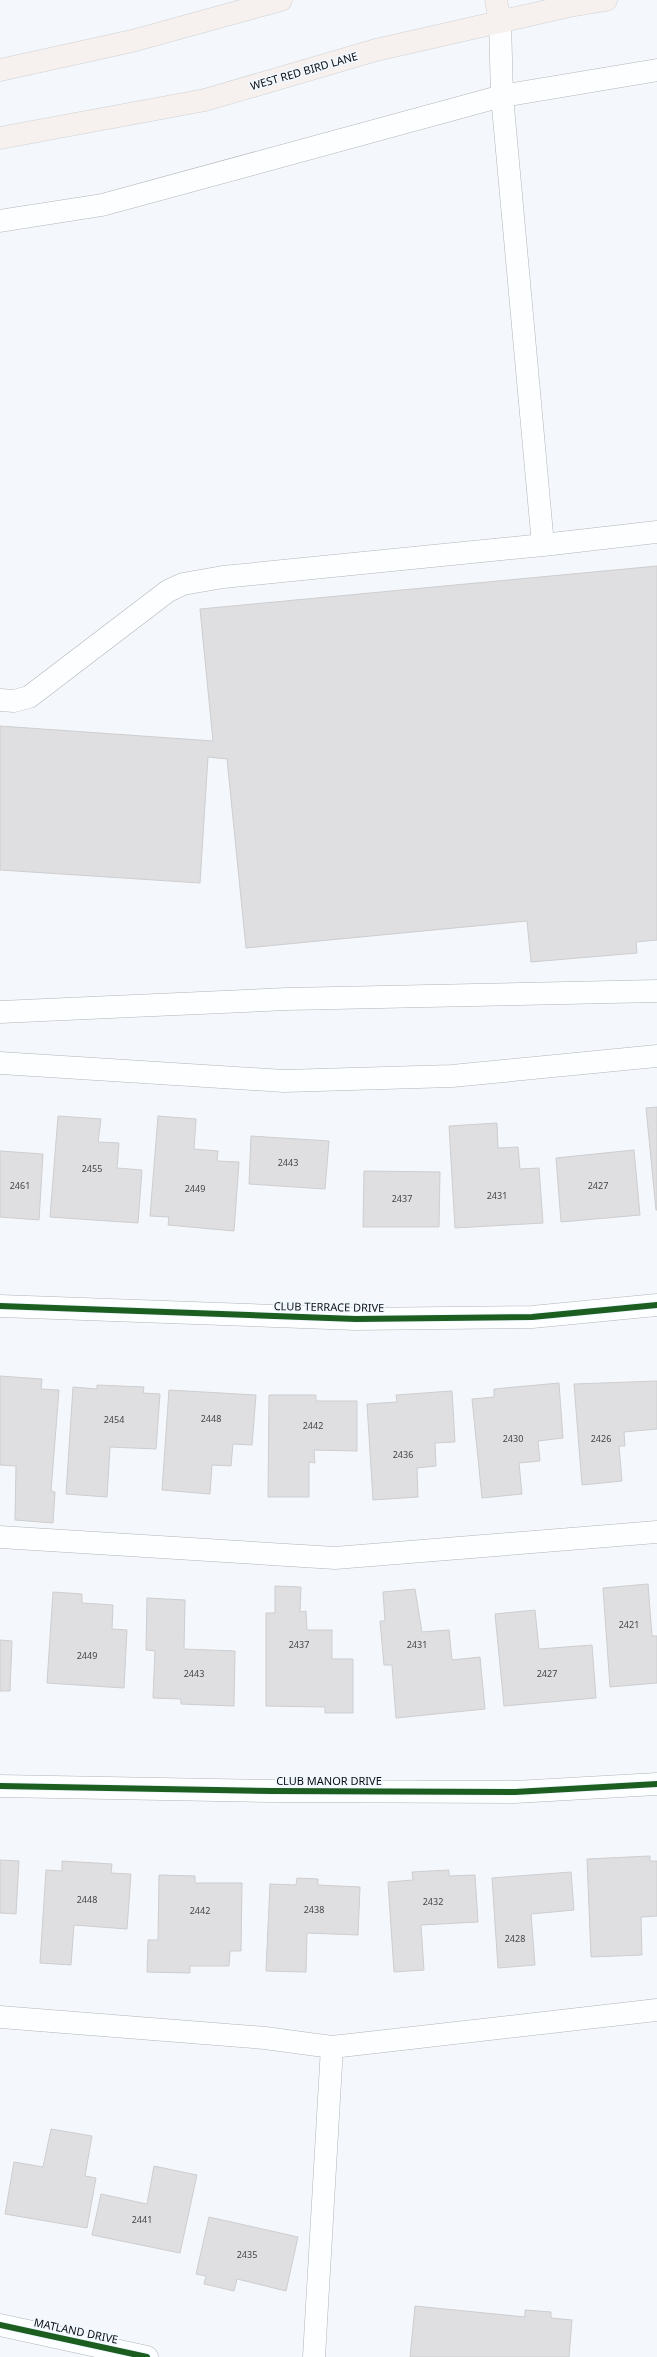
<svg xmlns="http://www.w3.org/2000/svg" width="657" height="2357" viewBox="0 0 657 2357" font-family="'Noto Sans',sans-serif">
<rect width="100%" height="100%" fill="#f4f8fc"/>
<path fill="#dfdfe1" stroke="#cecdcf" d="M657 566V940L636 942 637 953 531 962 527 921 246 948 227 759 208 757 200 883 0 870V726L213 741 200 609Z
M657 1107V1210H656L646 1108Z
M58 1116 101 1119 98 1142 119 1143 117 1168 142 1170 138 1223 50 1217Z
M158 1116 196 1119 194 1149 218 1151 217 1161 239 1162 234 1231 168 1225 169 1217 150 1216Z
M497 1123 498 1148 518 1147 520 1169 539 1168 543 1223 455 1228 449 1126Z
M251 1136 329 1141 325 1189 249 1184Z
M634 1150 640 1215 561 1222 556 1158Z
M0 1151 43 1154 39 1220 0 1217Z
M364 1171 440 1172 439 1227H363Z
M0 1376 42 1379 41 1389 59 1390 51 1491 55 1492 53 1523 15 1520 16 1466 0 1465Z
M657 1381V1429L624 1432 625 1446H619L622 1481 582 1485 574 1384Z
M559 1383 563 1438 538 1441 540 1461 519 1463 522 1494 482 1498 472 1399 494 1397V1389Z
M97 1385 144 1387 143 1393 160 1394 156 1449 110 1447 107 1497 66 1494 73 1387 97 1389Z
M169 1390 256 1395 252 1445 233 1444 231 1466 212 1465 210 1494 162 1490Z
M452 1391 455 1442 435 1443 436 1466 417 1468 418 1497 373 1500 367 1404 397 1402 396 1395Z
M269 1395H316V1401H357V1451L314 1450 315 1463 309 1462V1497H268Z
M648 1584 652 1636H657V1683L610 1687 603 1588Z
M275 1586 301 1587 300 1612 306 1611 307 1630H332V1659H353V1713H325V1707L266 1706V1613H275Z
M415 1589 422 1632 449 1630 452 1660 480 1657 485 1709 396 1718 392 1665H384L380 1621H385L383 1592Z
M53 1592 82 1594V1603L113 1605 112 1629 127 1630 124 1688 47 1683Z
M147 1598 185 1600 184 1649 235 1651 234 1706 181 1704V1699L153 1698 155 1651 146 1650Z
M535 1610 539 1649 592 1645 596 1698 504 1706 495 1614Z
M0 1640 12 1641 10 1691H0Z
M650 1856V1861H657V1916L641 1917 642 1955 591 1957 587 1859Z
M0 1860 19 1861 16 1914 0 1913Z
M62 1861 112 1864 111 1873 131 1874 127 1929 74 1925 71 1965 40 1963 46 1870 62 1871Z
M449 1870V1876L475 1875 478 1922 421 1925 424 1970 394 1972 388 1882 413 1880 412 1872Z
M571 1872 574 1910 531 1914 535 1965 498 1968 492 1878Z
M159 1875 195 1876V1883H242L241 1951H230L229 1966H190V1973L147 1972 148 1940H158Z
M297 1878 318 1879V1885L360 1887 358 1935 307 1933 306 1972 266 1971 270 1884 296 1885Z
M51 2129 92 2136 85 2176 96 2178 87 2228 5 2214 14 2162 43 2167Z
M154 2166 197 2175 180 2253 92 2235 101 2194 147 2204Z
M209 2217 298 2237 286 2291 237 2279 234 2291 204 2284 206 2276 196 2274Z
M415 2306 525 2317V2310L551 2312V2318L572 2320 569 2357H410Z"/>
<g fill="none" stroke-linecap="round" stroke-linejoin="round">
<g stroke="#b2b5b8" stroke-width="23">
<path id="minor" d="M500 22 502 96 657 70
M0 221 102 205 502 96 543 545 223 577 183 584 168 591 29 697 14 701 0 700
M543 545 657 532
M0 1012 287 999 657 991
M0 1063 284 1081 452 1076 657 1056
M0 1306 356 1319 532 1317 657 1305
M0 1537 335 1558 657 1532
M0 1786 272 1791 515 1792 657 1784
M0 2017 265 2038 332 2047 657 2010
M0 2325 147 2357
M314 2357 332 2047"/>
</g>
<g stroke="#cfd1d3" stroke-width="23">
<path id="major" d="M496 0 500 22
M0 70 132 41 281 0
M0 138 205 100 376 50 569 6 606 0"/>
</g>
<use href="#minor" stroke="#fdfeff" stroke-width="22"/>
<use href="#major" stroke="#f6f0ee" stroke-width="22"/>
<g stroke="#f1f8ff" stroke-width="8">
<path id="cycleway" d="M0 1306 356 1319 532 1317 657 1305
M0 1786 272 1791 515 1792 657 1784
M0 2325 147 2357"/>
</g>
<use href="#cycleway" stroke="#1b5e20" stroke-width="6"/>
</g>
<g text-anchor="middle" stroke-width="3.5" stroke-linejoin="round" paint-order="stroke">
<g font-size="9" fill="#434547">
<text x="288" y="1166">2443</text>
<text x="92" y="1172">2455</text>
<text x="20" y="1189">2461</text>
<text x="598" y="1189">2427</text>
<text x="195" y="1192">2449</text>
<text x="497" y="1199">2431</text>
<text x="402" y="1202">2437</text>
<text x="211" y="1422">2448</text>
<text x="114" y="1423">2454</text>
<text x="313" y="1429">2442</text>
<text x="513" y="1442">2430</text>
<text x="601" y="1442">2426</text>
<text x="403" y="1458">2436</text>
<text x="629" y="1628">2421</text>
<text x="299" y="1648">2437</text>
<text x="417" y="1648">2431</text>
<text x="87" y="1659">2449</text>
<text x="194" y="1677">2443</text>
<text x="547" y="1677">2427</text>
<text x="87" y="1903">2448</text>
<text x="433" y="1905">2432</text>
<text x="314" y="1913">2438</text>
<text x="200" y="1914">2442</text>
<text x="515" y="1942">2428</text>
<text x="142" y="2223">2441</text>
<text x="247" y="2258">2435</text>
</g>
<g font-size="11" fill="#0a0d0f" stroke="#f1f8ff">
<text transform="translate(304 71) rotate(-16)" y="4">WEST RED BIRD LANE</text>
<text transform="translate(329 1307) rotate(1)" y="4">CLUB TERRACE DRIVE</text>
<text x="329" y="1785">CLUB MANOR DRIVE</text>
<text transform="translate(76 2331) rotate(12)" y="4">MATLAND DRIVE</text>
</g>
</g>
</svg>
